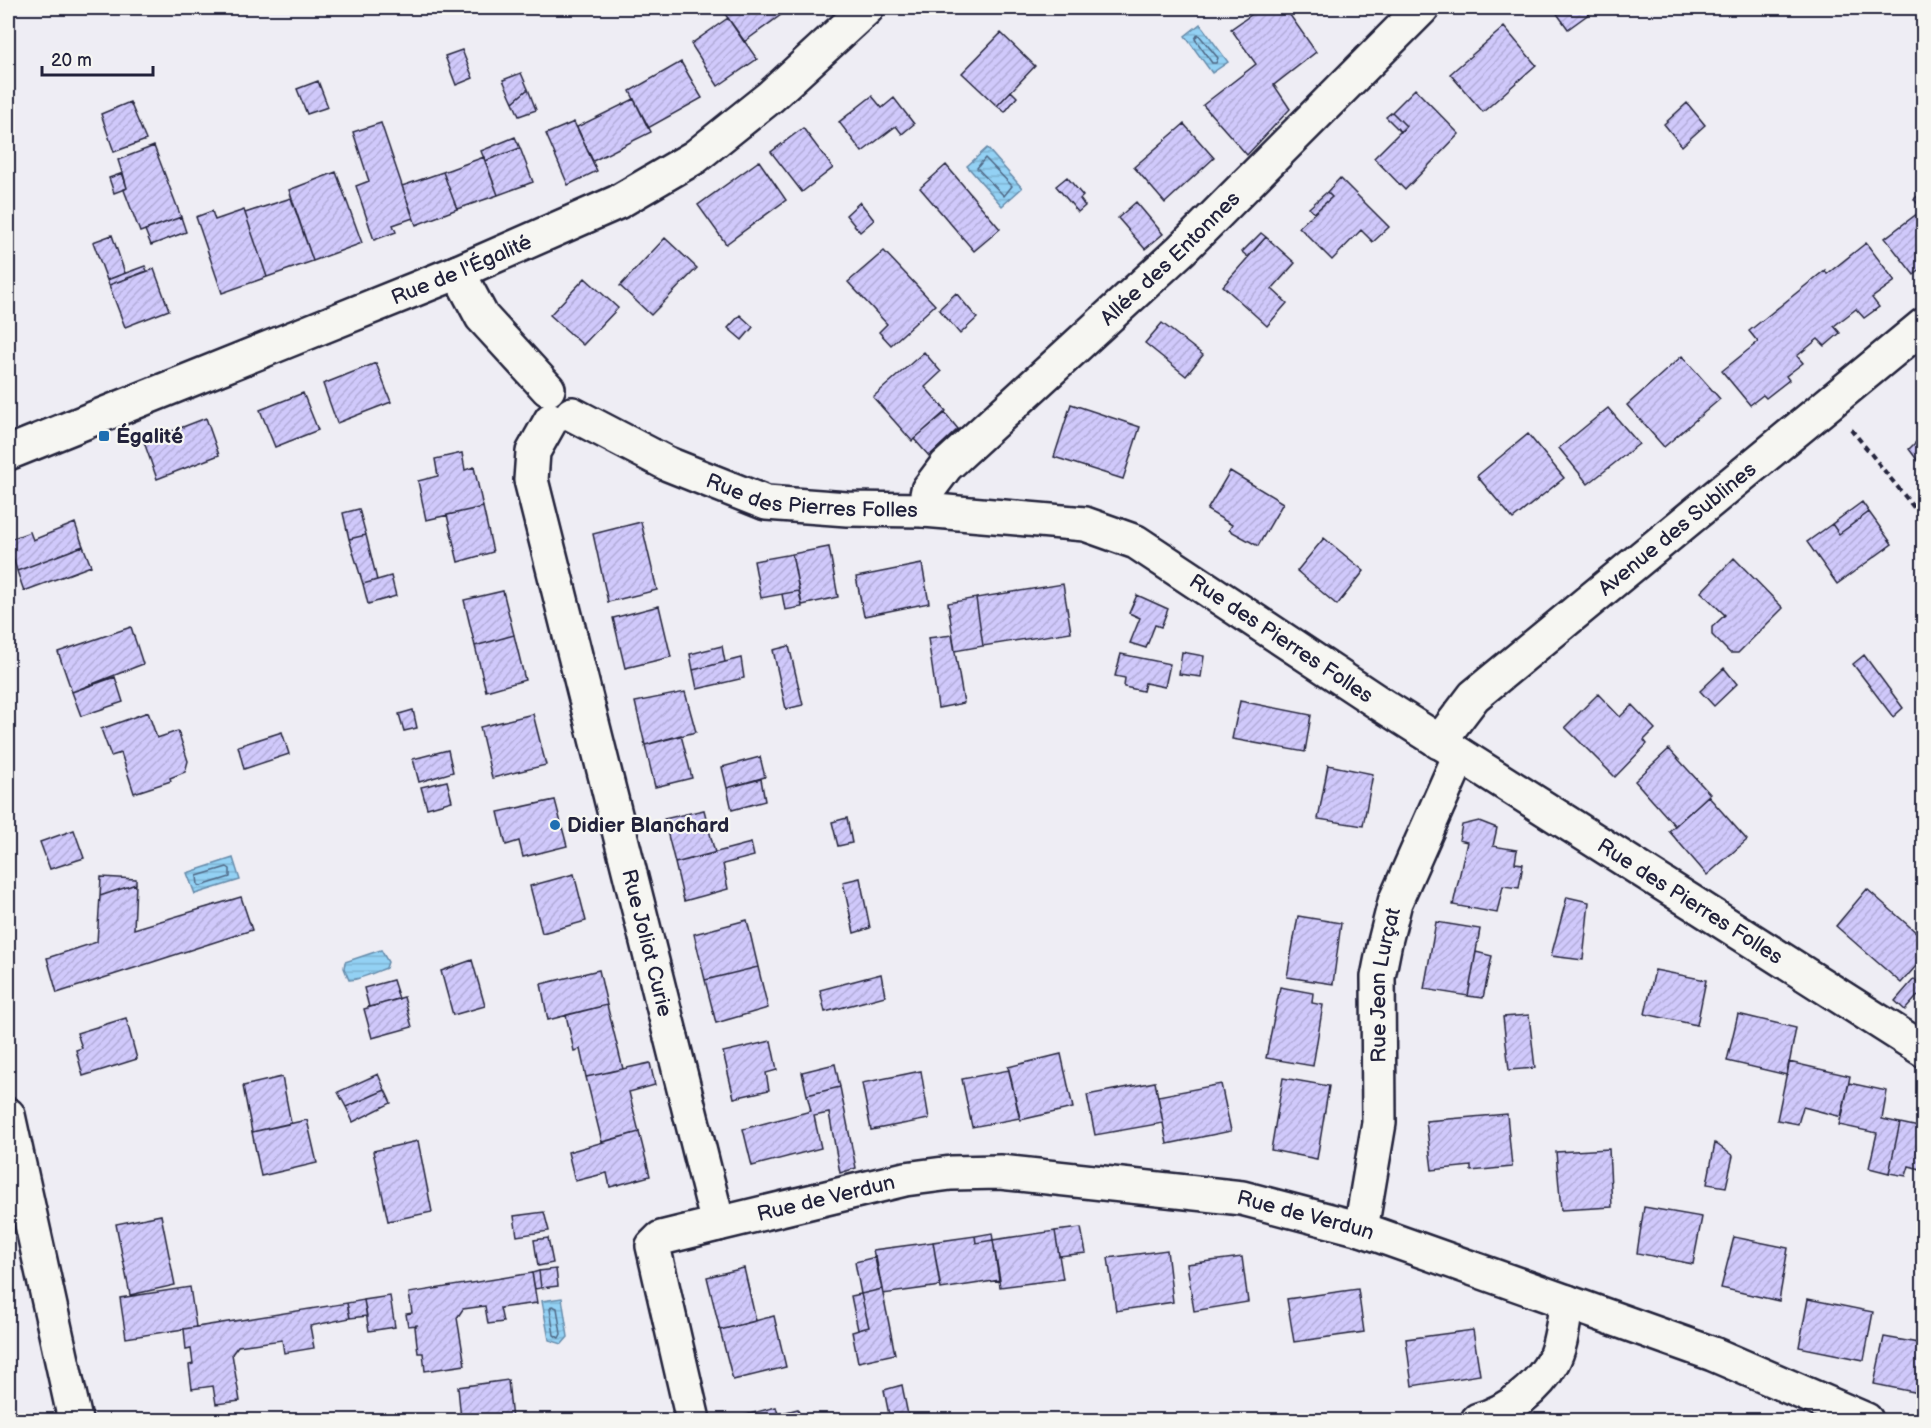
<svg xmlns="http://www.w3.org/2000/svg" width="1931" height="1428" viewBox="0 0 1931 1428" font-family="'Balsamiq Sans',sans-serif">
<defs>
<pattern id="water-rules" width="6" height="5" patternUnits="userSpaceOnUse" patternTransform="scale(1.5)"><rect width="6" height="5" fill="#93d1f4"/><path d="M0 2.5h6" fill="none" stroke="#7eb3d2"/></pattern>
<pattern id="building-hatch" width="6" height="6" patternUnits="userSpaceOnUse" patternTransform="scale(1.5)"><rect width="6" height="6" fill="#d0c9fb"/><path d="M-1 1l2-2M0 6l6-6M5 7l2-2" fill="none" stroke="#b2acd8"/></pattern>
</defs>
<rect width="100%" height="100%" fill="#eeedf4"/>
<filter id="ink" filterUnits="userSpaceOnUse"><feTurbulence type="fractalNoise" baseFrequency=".0167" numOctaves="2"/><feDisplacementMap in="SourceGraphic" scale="12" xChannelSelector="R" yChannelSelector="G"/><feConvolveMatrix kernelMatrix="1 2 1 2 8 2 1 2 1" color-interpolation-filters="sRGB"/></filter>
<g filter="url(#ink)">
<path fill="url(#water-rules)" stroke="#668baa" stroke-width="1.5" d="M1200 24 1228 62 1212 73 1185 36Z
M987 148 1022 188 1002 206 967 166Z
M233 858 240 880 195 894 187 873Z
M381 950 388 962 386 968C378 971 356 981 349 980L344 968 345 962Z
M562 1298 568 1337 562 1344 549 1340 542 1301Z"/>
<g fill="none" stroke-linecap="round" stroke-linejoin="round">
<path stroke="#4f6885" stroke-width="1.5" d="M1198 34 1218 58 1216 63H1212L1195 39Z
M985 158 1012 186 1004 196 977 168Z
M227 867 230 869V877L201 886 198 885 197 876Z
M552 1306 557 1308 561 1334 559 1338 554 1335 550 1309Z"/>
</g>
<path fill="url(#building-hatch)" stroke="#22223b" stroke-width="1.5" d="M727 8H781L785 12 744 42 723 11Z
M1261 8H1285L1316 52 1274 85 1290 109 1247 155 1203 105 1256 64 1231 29Z
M1553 8H1597L1568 29Z
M728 18 757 59 718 86 691 44Z
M1504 27 1536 65 1483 112 1450 74Z
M1001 33 1035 66 997 106 962 73Z
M462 50 473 78 456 85 445 56Z
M681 62 702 98 648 128 630 91Z
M521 73 528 89 513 102 503 80Z
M318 81 328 107 307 114 297 89Z
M528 89 536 110 519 116 513 102Z
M1415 89 1459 134 1405 190 1374 158 1406 126 1392 112Z
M1011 91 1017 97 1005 112 997 106Z
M872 96 882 108 894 98 914 124 902 134 896 126 862 152 839 122Z
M634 99 651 132 593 161 577 127Z
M130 102 146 140 114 152 101 114Z
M1687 103 1705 125 1682 146 1664 124Z
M1392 112 1406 126 1401 132 1386 117Z
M574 122 597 171 568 185 546 134Z
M381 123 413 218 393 225 396 232 374 240 356 186 369 181 353 132Z
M1184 124 1214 158 1165 203 1134 167Z
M803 128 833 168 802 192 771 152Z
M515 137 520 148 485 161 481 151Z
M154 146 181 217 140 232 124 190 127 188 118 160Z
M520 148 533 182 498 195 485 161Z
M484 157 498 195 457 209 443 172Z
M759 161 786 200 726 244 698 205Z
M946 165 1000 229 974 251 920 188Z
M336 172 362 243 313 261 289 190Z
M443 172 457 209 416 225 402 186Z
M123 173 127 188 114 193 109 178Z
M1067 177 1083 196 1080 199 1085 206 1078 212 1056 186Z
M1340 178 1389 227 1373 242 1361 230 1332 260 1299 227 1332 197 1327 192Z
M1924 191V267L1914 275 1885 238 1922 210 1914 199Z
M1327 192 1332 197 1314 213 1309 208Z
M291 198 313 261 267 277 245 213Z
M860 202 874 220 860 232 846 215Z
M1136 202 1163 234 1145 249 1118 218Z
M244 210 267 277 222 293 196 217 212 211 215 220Z
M181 217 186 232 151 245 145 230Z
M1261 233 1266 237 1248 257 1242 252Z
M112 235 125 273 107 280 93 242Z
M1266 237 1295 263 1272 289 1287 303 1267 326 1223 286Z
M665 238 697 268 651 315 620 286Z
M1866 243 1895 281 1872 298 1879 307 1864 318 1856 309 1834 326 1840 333 1825 346 1818 339 1797 356 1803 363 1786 376 1789 380 1766 398 1763 395 1750 405 1722 371 1758 342 1749 331 1825 270 1827 274Z
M884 251 935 305 891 345 879 332 887 324 848 282Z
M145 266 147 271 109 285 107 280Z
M154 269 169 310 125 327 109 285Z
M585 278 618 308 583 345 550 315Z
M956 293 977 318 960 334 939 309Z
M740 315 753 327 742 340 728 328Z
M1162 323 1203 355 1186 376 1145 343Z
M924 352 941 372 925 387 946 411 912 441 873 397Z
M1682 356 1720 399 1664 447 1627 405Z
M376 363 391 402 337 423 323 384Z
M303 393 318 430 275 447 260 410Z
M1071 404 1140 427 1123 479 1054 457Z
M1608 408 1639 444 1588 484 1559 448Z
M945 413 958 429 929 456 914 439Z
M206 418 219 455 157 479 144 442Z
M1528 434 1564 478 1513 519 1477 476Z
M1924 434V469L1909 449Z
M462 453 465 470 474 467 483 507 426 520 418 481 438 476 435 459Z
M1230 471 1283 503 1258 546 1229 530 1232 525 1207 510Z
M1862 502 1869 512 1839 534 1832 524Z
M483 507 493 552 458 562 447 515Z
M359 509 366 535 349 539 343 513Z
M1869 512 1892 544 1837 584 1807 542 1832 524 1839 534Z
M641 522 657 590 608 602 593 534Z
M75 523 83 546 17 571 8 540 30 532 33 540Z
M366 535 377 580 363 584 349 539Z
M1324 538 1364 571 1337 605 1297 571Z
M83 546 91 566 24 591 17 571Z
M829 547 838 597 802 605 792 554Z
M792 554 799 591 761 598 754 561Z
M1734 558 1783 608 1738 653H1730L1712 635V627L1725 615 1701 592Z
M922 564 929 603 864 616 856 577Z
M391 576 396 596 368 604 363 584Z
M1063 584 1071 632 983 646 976 598Z
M503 591 514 635 475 646 464 600Z
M799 591 802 607 785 610 782 594Z
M1137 595 1168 609 1161 627 1155 625 1146 648 1130 643 1140 618 1129 613Z
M976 598 983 646 955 651 948 603Z
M659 606 671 657 625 668 613 618Z
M131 627 143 664 72 692 58 652Z
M514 635 525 680 486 691 475 646Z
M952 635 964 703 938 708 928 638Z
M722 646 725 662 693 670 690 654Z
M789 646 803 705 786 709 773 650Z
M1182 652 1204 656 1201 677 1179 674Z
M1121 654 1170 664 1165 687 1145 683 1143 691 1124 687 1125 678 1115 676Z
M1864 655 1903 708 1893 717 1853 664Z
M741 658 744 678 697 689 693 670Z
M1724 668 1737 684 1714 706 1700 691Z
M115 677 123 702 81 716 72 692Z
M685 692 696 732 645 745 635 702Z
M1598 694 1620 717 1632 705 1655 729 1644 740 1647 744 1615 777 1565 727Z
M1240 701 1311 715 1305 752 1232 739Z
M413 710 417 728 404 731 399 714Z
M148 712 157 738 178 731 188 761 185 772 170 778 171 781 134 793 121 753 111 756 101 729Z
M533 714 546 765 492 778 480 727Z
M282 732 289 754 244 769 238 746Z
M681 735 692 778 655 787 645 745Z
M1669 749 1710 794 1675 826 1635 781Z
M448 750 453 772 419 782 413 759Z
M760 757 765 777 727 788 722 767Z
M1328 765 1373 774 1363 826 1318 819Z
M761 779 765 801 732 810 727 788Z
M447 781 452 801 427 808 421 787Z
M1708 796 1747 840 1707 875 1669 831Z
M555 800 567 846 523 857 519 841 506 845 498 812Z
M704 810 715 853 675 863 664 819Z
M847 818 852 843 838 846 832 822Z
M1479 821 1497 828 1493 846 1517 850 1515 863 1523 864 1519 888 1503 886 1497 913 1453 905 1467 842 1459 840 1462 825Z
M74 830 84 858 50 869 40 842Z
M751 843 754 856 723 864 728 889 684 901 675 863Z
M574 874 586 921 542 933 530 886Z
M101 877 136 879V884L100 896Z
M860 878 870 928 854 933 843 882Z
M136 884 134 929 241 897 252 930 57 993 47 958 97 942 100 896Z
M1867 889 1917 933 1924 926V957L1901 983 1836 926Z
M1567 897 1589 902 1583 960 1551 956Z
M1298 916 1341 923 1333 984 1287 977Z
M747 920 758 967 705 980 694 934Z
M1436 922 1480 929 1468 996 1424 989Z
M1476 952 1492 956 1483 998 1468 996Z
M472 960 485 1006 453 1015 441 971Z
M758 967 768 1008 716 1023 705 980Z
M599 970 607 1005 548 1020 541 984Z
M1655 970 1706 980 1697 1025 1645 1014Z
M881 974 885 996 825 1012 820 990Z
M1914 979 1924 989 1905 1010 1895 1001Z
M393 980 399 999 369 1007 364 988Z
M1280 987 1313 993 1312 1003 1323 1005 1313 1066 1266 1058Z
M404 997 412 1027 372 1038 364 1009Z
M607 1005 623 1069 586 1077 580 1049 574 1051 566 1015Z
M1738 1014 1796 1028 1787 1075 1727 1061Z
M1529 1015 1535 1068 1509 1070 1503 1017Z
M126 1018 137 1059 83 1076 76 1050 82 1048 77 1033Z
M771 1041 777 1070 766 1073 769 1090 734 1098 723 1052Z
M1061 1054 1073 1108 1020 1120 1008 1067Z
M1789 1062 1850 1076 1842 1117 1803 1107 1798 1124 1777 1120Z
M650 1063 655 1085 629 1092 639 1132 602 1142 586 1077Z
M835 1064 840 1087 807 1095 802 1072Z
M1009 1070 1020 1118 972 1127 962 1079Z
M921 1071 929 1119 871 1130 862 1083Z
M378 1074 385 1090 346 1107 338 1092Z
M282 1077 291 1123 252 1132 243 1086Z
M1283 1078 1329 1086 1317 1159 1271 1150Z
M1155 1082 1163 1123 1095 1135 1087 1095Z
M1849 1083 1887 1091 1882 1119 1900 1123 1889 1173 1869 1168 1877 1133 1839 1125Z
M1221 1084 1231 1131 1167 1144 1158 1096Z
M840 1087 856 1168 840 1173 829 1113 814 1116 821 1148 752 1166 743 1129 811 1111 807 1095Z
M385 1090 391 1103 353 1122 346 1107Z
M1507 1114 1512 1167 1471 1171V1166L1432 1170 1426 1121Z
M307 1120 317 1163 261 1176 252 1132Z
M1900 1123 1924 1128V1170L1909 1166 1906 1176 1889 1173Z
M639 1132 650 1176 610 1187 607 1173 575 1181 568 1152Z
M418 1141 432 1212 388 1221 373 1151Z
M1715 1143 1733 1156 1726 1187 1707 1184Z
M1609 1149 1612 1207 1561 1210 1556 1152Z
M1644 1207 1702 1217 1693 1264 1637 1253Z
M544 1212 549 1231 517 1236 514 1216Z
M161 1215 175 1285 130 1295 116 1224Z
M1081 1228 1086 1253 1059 1256 1055 1231Z
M1055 1231 1063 1279 1000 1287 993 1240Z
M992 1233 993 1240 976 1243 975 1236Z
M975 1236 976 1243 993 1240 1000 1280 941 1289 933 1242Z
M1734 1237 1788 1248 1779 1301 1721 1288Z
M548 1238 553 1263 538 1266 534 1240Z
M933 1242 940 1286 883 1294 873 1250Z
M1167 1250 1173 1302 1116 1311 1108 1258Z
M876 1257 882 1289 861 1294 855 1262Z
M1242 1257 1248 1302 1194 1311 1187 1264Z
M744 1268 756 1321 720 1330 707 1277Z
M556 1269 558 1286 541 1288 539 1271Z
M539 1271 541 1288 535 1289 532 1273Z
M532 1273 537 1303 500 1308 503 1322 488 1324 485 1306 463 1309 457 1318 465 1365 425 1371 423 1353H418L415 1327 418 1325 408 1326 406 1314 412 1313 409 1293Z
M190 1287 196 1327 126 1338 120 1298Z
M882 1289 895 1354 858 1362 852 1332 869 1327 861 1294Z
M1358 1289 1364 1332 1294 1342 1287 1299Z
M861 1294 869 1327 858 1330 851 1296Z
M390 1296 395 1327 369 1331 364 1300Z
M1808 1299 1873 1312 1864 1360 1799 1347Z
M364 1300 367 1316 350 1318 347 1303Z
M347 1303 350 1318 310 1326 314 1348 284 1353 282 1340 238 1346 232 1354 240 1401 216 1404 213 1386 192 1389 189 1365 193 1364 191 1349 186 1350 184 1329Z
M774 1316 786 1367 733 1380 720 1330Z
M1473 1330 1480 1375 1412 1386 1406 1339Z
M1884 1337 1924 1344V1394L1874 1384Z
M508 1380 512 1420H461L458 1387Z
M902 1385 909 1420H890L884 1390Z
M776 1407 778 1414 798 1409 801 1420H743L742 1416Z"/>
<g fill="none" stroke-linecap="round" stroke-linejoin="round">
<g stroke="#22223b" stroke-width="38">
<g id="minor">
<path d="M458 272 482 317 548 389"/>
<path id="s1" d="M572 414 668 464 766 503 847 509 924 510 1085 524 1136 542 1379 703 1924 1050"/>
<path id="s2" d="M551 420 533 452 531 480 718 1224 661 1238 653 1246 693 1420"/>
<path id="s3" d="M8 453 458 272 618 202 695 157 770 97 867 8"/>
<path id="s4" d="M924 510 928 490 946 466 1181 250 1422 8"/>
<path id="s5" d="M1439 742 1474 696 1924 325"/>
<path d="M8 1115 75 1420"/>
<path id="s6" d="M718 1224 905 1179 951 1173 1000 1172 1242 1198 1361 1229 1567 1302 1713 1354 1866 1420"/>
<path id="s7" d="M1361 1229 1379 1123 1378 977 1385 942 1395 902 1460 755"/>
<path d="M1478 1420C1508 1412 1538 1388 1553 1361 1562 1344 1563 1321 1567 1302"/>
</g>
</g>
<path stroke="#22223b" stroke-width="4" stroke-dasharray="6 4.5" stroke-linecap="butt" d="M1851 429 1924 520"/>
<use href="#minor" stroke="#f6f6f2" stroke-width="33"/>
</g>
</g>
<g fill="#1f6fb2" stroke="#f6f6f2" stroke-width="2">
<rect x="98" y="430" width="12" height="12" rx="3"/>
<circle cx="555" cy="825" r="6"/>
</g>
<g text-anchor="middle" stroke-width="4.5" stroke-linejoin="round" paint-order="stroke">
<g font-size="21" fill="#22223b" stroke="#f6f6f2">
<text dy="7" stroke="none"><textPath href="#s4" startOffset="356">Allée des Entonnes</textPath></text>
<text dy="7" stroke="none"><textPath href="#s3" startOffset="489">Rue de l'Égalité</textPath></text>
<text dy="7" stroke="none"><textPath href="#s1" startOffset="258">Rue des Pierres Folles</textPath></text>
<text dy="7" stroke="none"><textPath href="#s5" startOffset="321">Avenue des Sublines</textPath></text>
<text dy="7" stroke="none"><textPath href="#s1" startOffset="762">Rue des Pierres Folles</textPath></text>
<text dy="7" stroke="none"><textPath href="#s1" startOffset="1248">Rue des Pierres Folles</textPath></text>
<text dy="7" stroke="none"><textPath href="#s2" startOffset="542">Rue Joliot Curie</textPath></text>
<text dy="7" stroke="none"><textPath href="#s7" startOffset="246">Rue Jean Lurçat</textPath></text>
<text dy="7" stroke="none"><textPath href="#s6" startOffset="111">Rue de Verdun</textPath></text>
<text dy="7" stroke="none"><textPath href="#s6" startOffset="597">Rue de Verdun</textPath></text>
</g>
<g font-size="21" font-weight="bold" fill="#22223b" stroke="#f6f6f2" text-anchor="start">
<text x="116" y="443">Égalité</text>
<text x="567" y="832">Didier Blanchard</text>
</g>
</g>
<rect width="1931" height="1428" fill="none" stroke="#f6f6f2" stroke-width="30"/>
<rect x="15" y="15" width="1901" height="1398" fill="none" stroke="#22223b" stroke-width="2" filter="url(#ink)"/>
<path d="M42 66v9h111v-9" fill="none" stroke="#22223b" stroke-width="3"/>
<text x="51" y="66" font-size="18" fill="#22223b" stroke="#f6f6f2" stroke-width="4.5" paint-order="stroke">20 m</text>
</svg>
